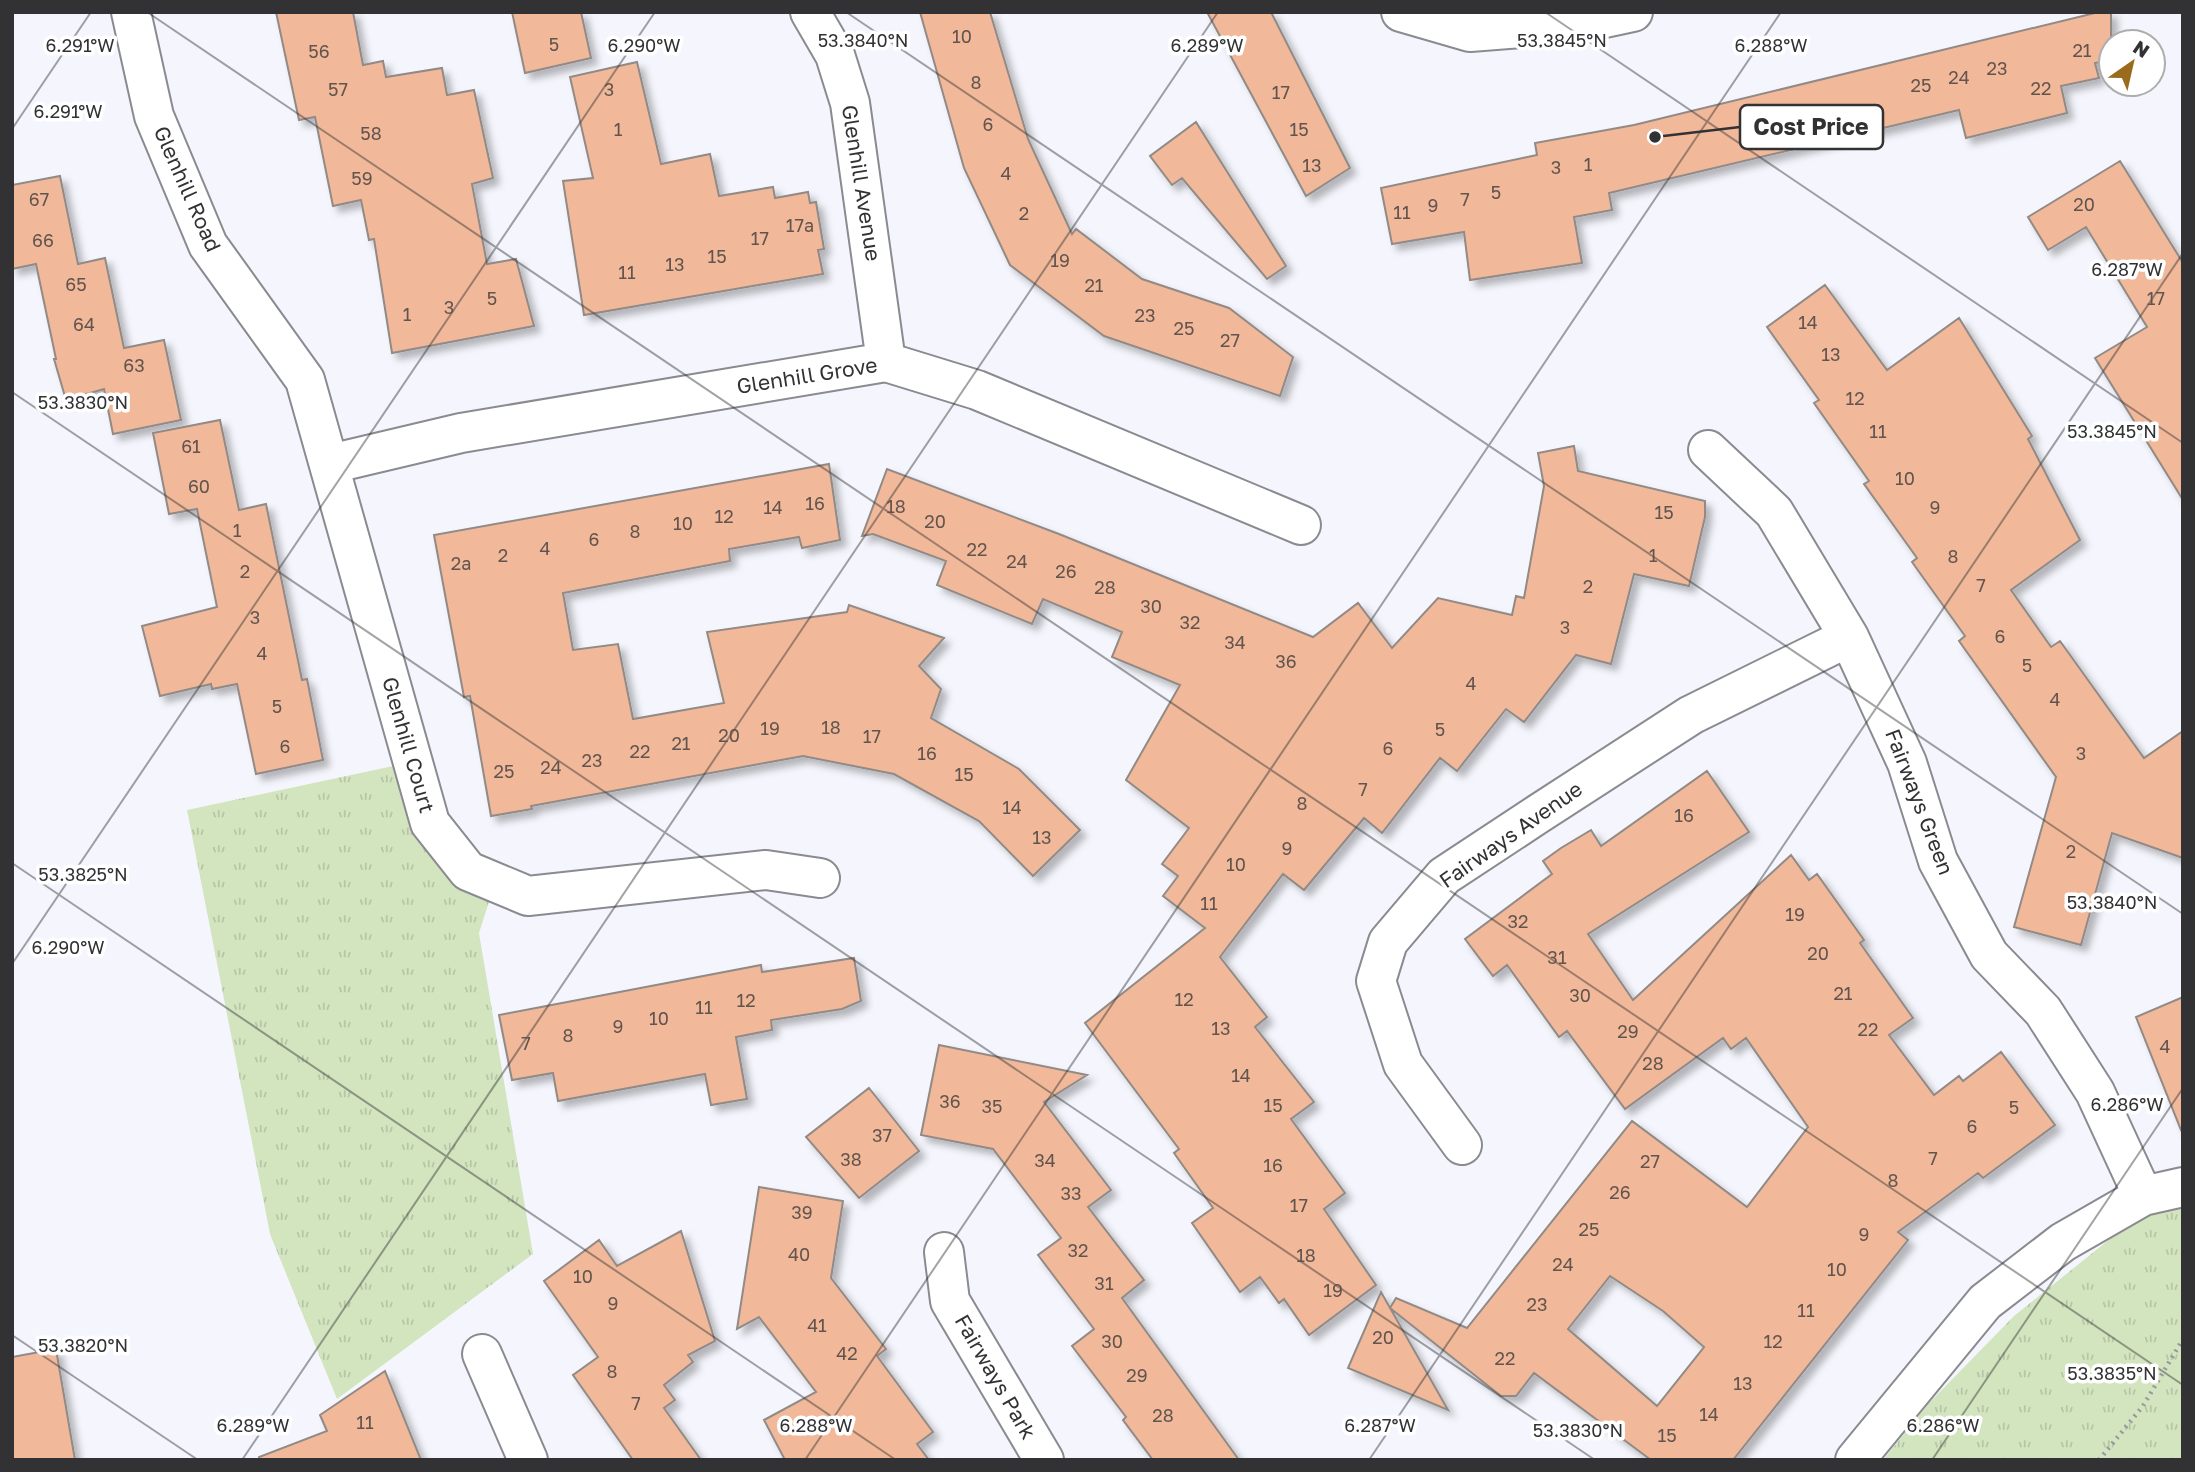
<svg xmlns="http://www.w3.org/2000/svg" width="2195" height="1472" viewBox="0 0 2195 1472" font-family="'Golos Text',sans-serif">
<defs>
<pattern id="grass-tufts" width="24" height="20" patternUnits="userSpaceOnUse" patternTransform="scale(1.75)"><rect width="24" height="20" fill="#d3e5bf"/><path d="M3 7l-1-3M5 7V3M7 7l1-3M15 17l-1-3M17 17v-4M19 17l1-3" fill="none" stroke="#b6c5a5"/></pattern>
<filter id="shadow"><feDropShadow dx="6" dy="6" stdDeviation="3.5" flood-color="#0004"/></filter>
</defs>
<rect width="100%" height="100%" fill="#f5f6fd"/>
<path fill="url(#grass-tufts)" d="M412 762 495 883 479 933 533 1254 337 1399 270 1234 187 810Z
M2183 1200V1460H1883L1929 1403 2014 1316 2146 1210Z"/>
<path fill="#f1b999" stroke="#918a86" stroke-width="2" fill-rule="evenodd" filter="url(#shadow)" d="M276 12H353L363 65 383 61 386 77 442 68 447 95 474 90 493 178 472 184 487 264 516 259 534 326 392 353 374 239 369 240 361 200 333 206 315 117 299 120Z
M512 12H581L591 58 525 73Z
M920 12H990L1028 139 1072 234 1076 229 1142 279 1229 308 1293 357 1280 396 1104 336 1010 265 964 168Z
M1207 12H1271L1350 168 1306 196Z
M2099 12H2111V60L2095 63 2099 78 2061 86 2067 113 1966 138 1959 110 1609 193 1612 210 1574 217 1582 263 1470 280 1464 232 1392 244 1381 188 1537 155 1535 143 1634 125Z
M637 62 661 164 710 154 719 196 773 187 775 198 808 192 810 203 816 202 824 249 818 250 823 274 584 315 563 181 593 178 570 77Z
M1196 122 1286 266 1267 279 1182 178 1172 185 1150 156Z
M2120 161 2183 263V500L2095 358 2147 327 2086 227 2048 250 2028 217Z
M60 176 78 264 105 258 124 348 164 340 181 420 113 434 104 389 66 400 54 359H56L36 264 12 269V185Z
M1825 285 1887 370 1959 318 2032 436 2028 439 2080 540 2011 590 2051 647 2060 641 2144 758 2183 731V858L2112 833 2081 945 2014 927 2056 777 1959 641 1965 636 1912 562 1917 558 1864 484 1869 481 1814 403 1819 400 1767 327Z
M220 420 239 510 266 504 302 680 307 679 323 760 256 774 237 684 212 689 211 684 160 696 142 626 217 607 197 509 169 514 153 433Z
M1574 446 1578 471 1705 501V517L1689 586 1634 574 1611 664 1576 655 1524 722 1506 709 1457 771 1440 758 1382 833 1364 818 1304 890 1283 874 1220 957 1267 1017 1255 1027 1314 1102 1291 1119 1345 1193 1324 1209 1376 1285 1309 1335 1284 1299 1279 1303 1260 1277 1240 1292 1192 1223 1213 1208 1174 1153 1179 1149 1085 1023 1205 928 1163 896 1178 876 1162 864 1189 828 1126 780 1180 685 1112 657 1122 632 1043 599 1032 624 937 585 946 561 873 534 862 536 887 469 1059 534 1313 637 1358 603 1392 648 1438 598 1512 615 1516 596 1524 598 1544 486 1538 453Z
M829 464 840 540 802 548 799 537 729 549 730 561 563 593 573 650 618 644 633 719 724 703 707 632 847 612 849 605 944 638 919 666 941 689 931 718 1019 769 1080 830 1033 876 979 821 894 774 803 756 531 806 532 809 491 816 470 696 464 697 434 535Z
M1707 771 1749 832 1588 934 1633 1000 1791 855 1809 880 1817 874 1864 940 1860 943 1913 1018 1889 1035 1934 1095 1959 1076 1963 1081 2001 1052 2055 1125 1983 1178 1978 1173 1898 1232 1908 1240 1733 1460H1651L1534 1373 1516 1396H1501L1390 1308 1396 1298 1467 1328 1632 1121 1747 1207 1808 1127 1746 1038 1731 1049 1723 1038 1625 1109 1567 1031 1559 1037 1507 965 1493 976 1465 939 1552 874 1543 861 1561 848 1591 830 1601 846ZM1610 1276 1663 1311 1704 1347 1657 1406 1568 1329Z
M854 958 861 1001 842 1009 771 1020 772 1030 736 1037 747 1099 711 1105 705 1074 558 1101 553 1073 512 1080 499 1015 761 965 762 972Z
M2183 997V1129L2181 1130 2136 1017Z
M939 1045 1087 1075 1044 1102 1111 1190 1088 1207 1144 1280 1122 1298 1239 1460H1153L1123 1420 1126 1417 1072 1346 1094 1329 1038 1255 1061 1238 993 1149 921 1135Z
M869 1088 919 1151 859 1198 806 1137Z
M759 1187 843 1201 831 1278 886 1349 877 1356 933 1432 917 1444 929 1460H785L764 1420 816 1392 759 1317 737 1329Z
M681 1231 715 1341 688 1355 693 1362 664 1385 675 1400 664 1408 701 1460H633L573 1375 598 1357 544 1281 599 1240 617 1266Z
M1381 1292 1448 1410 1348 1368Z
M56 1349 75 1460H12V1357Z
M385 1371 421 1460H260L259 1457 327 1431 320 1415Z"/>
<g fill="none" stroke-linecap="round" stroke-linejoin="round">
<g stroke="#8a8a91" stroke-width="42">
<path id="street" d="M131 12 154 116 208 245 305 380 430 823 468 871 528 896 766 870 820 878
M810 12 835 55 850 103 886 362
M1401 12 1470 32 1577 24 1633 12
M1708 450 1774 512 1849 637 1907 763 1938 861 1989 955 2043 1011 2095 1092 2143 1196
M330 464 461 433 886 362 977 390 1301 525
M1462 1145 1403 1064 1376 981 1388 942 1444 876 1535 816 1691 715 1849 637
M944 1252 950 1301 1044 1460
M482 1354 528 1460
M1855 1460 1985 1302 2063 1242 2143 1196 2183 1187"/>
</g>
<path stroke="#97989d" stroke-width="4.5" stroke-dasharray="2 5" stroke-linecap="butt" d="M2099 1460 2143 1406 2183 1339"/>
<use href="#street" stroke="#fff" stroke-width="38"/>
</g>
<path fill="none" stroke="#323235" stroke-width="2" stroke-opacity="0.45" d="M147 12 2183 1385M846 12 2183 914M1545 12 2183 443M12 129 91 12M12 392 1595 1460M12 863 896 1460M12 964 655 12M12 1335 198 1460M242 1460 1218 12M805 1460 1781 12M1369 1460 2183 253M1932 1460 2183 1088"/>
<g text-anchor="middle" stroke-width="7" stroke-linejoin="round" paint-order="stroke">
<g font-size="18" fill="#62544e">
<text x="962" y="43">10</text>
<text x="554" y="51">5</text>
<text x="2082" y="57">21</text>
<text x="319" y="58">56</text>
<text x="1997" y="75">23</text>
<text x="1959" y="84">24</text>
<text x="976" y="89">8</text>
<text x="1921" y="92">25</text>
<text x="2041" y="95">22</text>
<text x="338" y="96">57</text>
<text x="609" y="96">3</text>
<text x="1281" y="99">17</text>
<text x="988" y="131">6</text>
<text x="618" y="136">1</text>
<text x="1299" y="136">15</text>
<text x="371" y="140">58</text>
<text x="1588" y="171">1</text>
<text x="1312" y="172">13</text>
<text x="1556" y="174">3</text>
<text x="1006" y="180">4</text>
<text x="362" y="185">59</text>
<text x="1496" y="199">5</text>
<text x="39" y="206">67</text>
<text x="1465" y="206">7</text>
<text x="2084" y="211">20</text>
<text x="1433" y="212">9</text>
<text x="1402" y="219">11</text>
<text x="1024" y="220">2</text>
<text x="800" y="232">17a</text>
<text x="760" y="245">17</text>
<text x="43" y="247">66</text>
<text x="717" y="263">15</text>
<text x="1060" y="267">19</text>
<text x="675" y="271">13</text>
<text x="627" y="279">11</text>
<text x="76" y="291">65</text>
<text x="1094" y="292">21</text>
<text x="492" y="305">5</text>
<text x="2156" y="305">17</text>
<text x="449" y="314">3</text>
<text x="407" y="321">1</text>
<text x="1145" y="322">23</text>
<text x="1808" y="329">14</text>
<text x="84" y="331">64</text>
<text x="1184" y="335">25</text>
<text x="1230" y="347">27</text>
<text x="1831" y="361">13</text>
<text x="134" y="372">63</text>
<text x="1855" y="405">12</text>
<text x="1878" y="438">11</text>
<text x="191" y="453">61</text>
<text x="1905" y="485">10</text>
<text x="199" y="493">60</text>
<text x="815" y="510">16</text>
<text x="896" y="513">18</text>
<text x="773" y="514">14</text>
<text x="1935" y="514">9</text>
<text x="1664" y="519">15</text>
<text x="724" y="523">12</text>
<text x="935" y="528">20</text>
<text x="683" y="530">10</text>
<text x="237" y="537">1</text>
<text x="635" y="538">8</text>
<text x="594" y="546">6</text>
<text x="545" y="555">4</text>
<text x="977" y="556">22</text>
<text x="503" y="562">2</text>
<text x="1653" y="562">1</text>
<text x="1953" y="563">8</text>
<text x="1017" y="568">24</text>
<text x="461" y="570">2a</text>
<text x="245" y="578">2</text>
<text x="1066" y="578">26</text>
<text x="1981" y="592">7</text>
<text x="1588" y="593">2</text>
<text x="1105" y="594">28</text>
<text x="1151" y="613">30</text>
<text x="255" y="624">3</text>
<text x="1190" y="629">32</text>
<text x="1565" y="634">3</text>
<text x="2000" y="643">6</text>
<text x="1235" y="649">34</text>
<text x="262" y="660">4</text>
<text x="1286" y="668">36</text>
<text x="2027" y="672">5</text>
<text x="1471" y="690">4</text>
<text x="2055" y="706">4</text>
<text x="277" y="713">5</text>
<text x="831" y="734">18</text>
<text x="770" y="735">19</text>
<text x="1440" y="736">5</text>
<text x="729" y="742">20</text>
<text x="872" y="743">17</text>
<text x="681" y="750">21</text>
<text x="285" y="753">6</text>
<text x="1388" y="755">6</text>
<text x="640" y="758">22</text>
<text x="927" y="760">16</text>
<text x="2081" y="760">3</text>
<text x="592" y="767">23</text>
<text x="551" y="774">24</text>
<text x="504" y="778">25</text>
<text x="964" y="781">15</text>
<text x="1363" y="796">7</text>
<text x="1302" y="810">8</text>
<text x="1012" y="814">14</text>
<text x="1684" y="822">16</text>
<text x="1042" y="844">13</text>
<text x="1287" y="855">9</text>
<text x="2071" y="858">2</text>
<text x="1236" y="871">10</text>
<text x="1209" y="910">11</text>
<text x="1795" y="921">19</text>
<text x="1518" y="928">32</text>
<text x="1818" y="960">20</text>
<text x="1557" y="964">31</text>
<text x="1843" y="1000">21</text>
<text x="1580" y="1002">30</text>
<text x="1184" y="1006">12</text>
<text x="746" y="1007">12</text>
<text x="704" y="1014">11</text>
<text x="659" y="1025">10</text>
<text x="618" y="1033">9</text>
<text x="1221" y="1035">13</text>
<text x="1868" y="1036">22</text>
<text x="1628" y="1038">29</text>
<text x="568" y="1042">8</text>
<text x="526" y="1050">7</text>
<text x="2165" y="1053">4</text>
<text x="1653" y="1070">28</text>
<text x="1241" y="1082">14</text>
<text x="950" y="1108">36</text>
<text x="1273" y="1112">15</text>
<text x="992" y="1113">35</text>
<text x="2014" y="1114">5</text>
<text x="1972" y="1133">6</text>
<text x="882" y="1142">37</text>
<text x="1933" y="1165">7</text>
<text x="851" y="1166">38</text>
<text x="1045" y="1167">34</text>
<text x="1650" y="1168">27</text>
<text x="1273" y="1172">16</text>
<text x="1893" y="1187">8</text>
<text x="1620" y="1199">26</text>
<text x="1071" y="1200">33</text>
<text x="1299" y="1212">17</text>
<text x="802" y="1219">39</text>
<text x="1589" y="1236">25</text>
<text x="1864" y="1241">9</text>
<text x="1078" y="1257">32</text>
<text x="799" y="1261">40</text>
<text x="1306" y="1262">18</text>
<text x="1563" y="1271">24</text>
<text x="1837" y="1276">10</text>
<text x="583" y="1283">10</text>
<text x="1104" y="1290">31</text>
<text x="1333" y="1297">19</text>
<text x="613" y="1310">9</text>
<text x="1537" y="1311">23</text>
<text x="1806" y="1317">11</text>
<text x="817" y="1332">41</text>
<text x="1383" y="1344">20</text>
<text x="1112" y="1348">30</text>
<text x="1773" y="1348">12</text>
<text x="847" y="1360">42</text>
<text x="1505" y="1365">22</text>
<text x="612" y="1378">8</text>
<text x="1137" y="1382">29</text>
<text x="1743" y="1390">13</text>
<text x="636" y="1410">7</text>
<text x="1709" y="1421">14</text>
<text x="1163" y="1422">28</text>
<text x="365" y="1429">11</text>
<text x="1667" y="1442">15</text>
</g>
<g font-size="21" fill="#323235" stroke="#fff">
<text transform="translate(861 183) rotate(81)" y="7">Glenhill Avenue</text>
<text transform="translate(187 189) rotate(66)" y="7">Glenhill Road</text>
<text transform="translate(807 376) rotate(-9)" y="7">Glenhill Grove</text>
<text transform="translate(408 745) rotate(74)" y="7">Glenhill Court</text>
<text transform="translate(1919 802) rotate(69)" y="7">Fairways Green</text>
<text transform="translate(1511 835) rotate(-35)" y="7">Fairways Avenue</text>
<text transform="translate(995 1377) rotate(60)" y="7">Fairways Park</text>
</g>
</g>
<g font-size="18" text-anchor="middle" fill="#323235" stroke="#fff" stroke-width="7" stroke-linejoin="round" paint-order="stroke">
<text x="863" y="47">53.3840°N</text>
<text x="1562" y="47">53.3845°N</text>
<text x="80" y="52">6.291°W</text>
<text x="644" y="52">6.290°W</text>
<text x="1207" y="52">6.289°W</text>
<text x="1771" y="52">6.288°W</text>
<text x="68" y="118">6.291°W</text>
<text x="2127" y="276">6.287°W</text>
<text x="83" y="409">53.3830°N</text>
<text x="2112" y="438">53.3845°N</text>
<text x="83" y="881">53.3825°N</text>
<text x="2112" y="909">53.3840°N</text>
<text x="68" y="954">6.290°W</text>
<text x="2127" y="1111">6.286°W</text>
<text x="83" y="1352">53.3820°N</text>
<text x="2112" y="1380">53.3835°N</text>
<text x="253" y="1432">6.289°W</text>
<text x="816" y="1432">6.288°W</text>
<text x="1380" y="1432">6.287°W</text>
<text x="1943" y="1432">6.286°W</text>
<text x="1578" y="1437">53.3830°N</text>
</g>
<path fill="none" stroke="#323235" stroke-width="2.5" d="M1655 137L1740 127"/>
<circle fill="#323235" stroke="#fff" stroke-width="2.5" cx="1655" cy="137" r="7"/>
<rect fill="#fff" stroke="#323235" stroke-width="2.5" x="1740" y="105" width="143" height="44" rx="7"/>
<g font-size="23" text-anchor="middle" font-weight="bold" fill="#323235">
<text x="1811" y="135">Cost Price</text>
</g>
<rect width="2195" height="1472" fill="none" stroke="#323235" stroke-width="28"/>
<g transform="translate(2132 63) rotate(34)"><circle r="33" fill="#ffffff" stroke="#adadae" stroke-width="2"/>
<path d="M0-5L12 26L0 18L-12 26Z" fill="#9a6b1c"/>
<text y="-10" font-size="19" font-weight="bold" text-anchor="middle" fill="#323235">N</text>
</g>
</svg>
